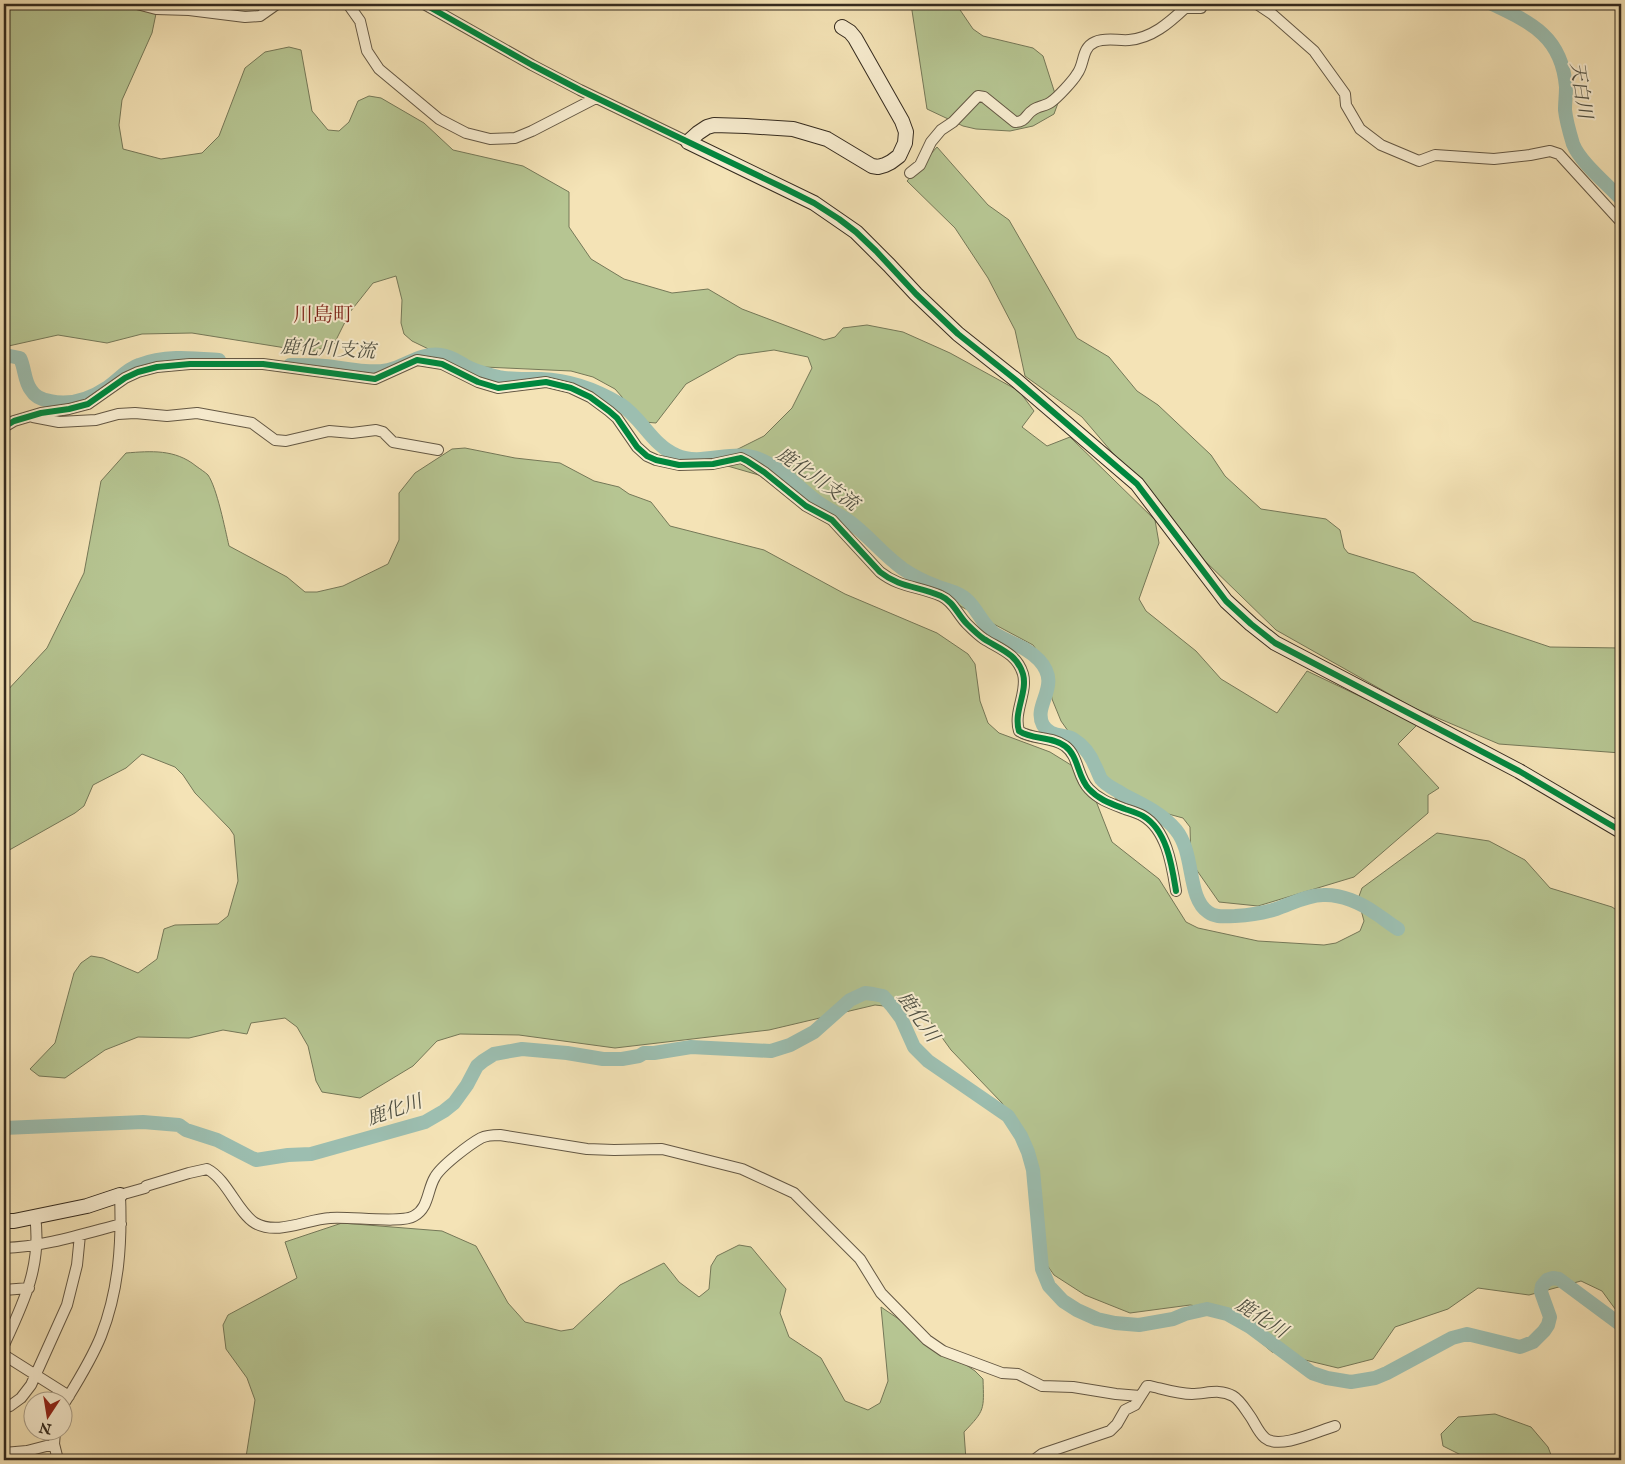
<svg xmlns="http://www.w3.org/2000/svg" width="1625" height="1464" viewBox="0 0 1625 1464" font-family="'IM FELL English','Noto Serif JP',serif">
<rect width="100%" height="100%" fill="#f4e3b6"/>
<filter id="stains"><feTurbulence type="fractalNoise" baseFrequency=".004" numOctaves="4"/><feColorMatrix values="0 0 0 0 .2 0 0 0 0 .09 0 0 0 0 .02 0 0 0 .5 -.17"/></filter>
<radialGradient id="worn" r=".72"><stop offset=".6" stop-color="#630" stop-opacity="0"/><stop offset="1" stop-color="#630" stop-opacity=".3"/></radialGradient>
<path fill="#b6c592" stroke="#757858" d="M4 4H158L152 33 122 100 119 125 123 149 161 159 202 153 219 136 245 68 265 52 289 47 301 50 312 111 328 130 339 131 349 122 358 101 369 96 381 98 424 123 453 150 523 166 569 192V227L591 259 624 279 672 293 708 289 742 309 824 340 835 337 843 328 867 325 903 332 950 353 1019 391 1034 411 1022 427 1047 446 1070 437 1155 520 1159 543 1139 599 1146 611 1196 651 1221 679 1277 713 1307 671 1418 724 1398 744 1439 788 1428 795V813L1354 877 1258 906 1219 902 1191 862 1190 827 1183 818 1117 800 1061 721 1052 699 1047 665 1033 645 921 585 852 517 783 482 724 465 718 454 732 452 764 436 792 408 812 368 808 357 774 350 738 355 686 384 656 423 644 422 615 389 593 377 571 371 484 367 445 357 412 341 404 334 401 323 402 300 396 276 373 283 350 312 334 344 311 352 192 333 142 334 107 343 58 335 4 347Z
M911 4H956L973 29 983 36 1033 48 1043 56 1058 103 1054 114 1033 126 1010 131 976 129 963 126 927 109Z
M937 147 988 205 1009 220 1077 338 1109 357 1137 391 1158 405 1211 455 1225 476 1261 509 1326 519 1340 530 1344 548 1348 553 1414 573 1473 621 1550 647 1621 648V753L1499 744 1414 708 1276 630 1204 560 1082 417 1025 376 1015 330 988 278 955 228 907 181Z
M465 448 515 458 560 463 594 481 619 487 629 494 651 502 670 526 764 550 845 594 937 633 968 654 975 664 980 701 988 723 999 733 1050 752 1071 765 1094 796 1112 842 1159 879 1186 922 1198 928 1258 941 1324 945 1336 943 1360 931 1364 921 1358 899 1362 888 1437 833 1489 841 1525 860 1550 888 1612 907 1621 913V1317L1602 1291 1581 1281 1529 1295 1478 1288 1448 1309 1395 1327 1373 1359 1338 1368 1272 1352 1236 1321 1214 1309 1190 1305 1130 1313 1085 1295 1054 1275 1040 1255V1232L1020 1135 1002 1103 951 1050 930 1021 910 1009 875 1005 769 1030 615 1048 519 1035 460 1034 437 1041 413 1066 360 1098 322 1092 316 1081 308 1046 297 1027 285 1018 251 1023 247 1034 223 1030 189 1038 138 1037 105 1050 65 1078 39 1076 30 1069 55 1043 74 973 81 963 91 956 103 958 138 973 157 959 164 929 175 925 218 924 228 916 238 881 234 835 230 829 195 793 183 775 175 767 142 754 126 768 93 785 84 806 75 813 4 853V694L47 648 84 573 101 481 126 453C151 451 175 449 196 466 200 469 205 472 208 475 217 488 225 529 229 546L287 577 305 592H317L343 586 388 564 399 540V493L415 473 452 449Z
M342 1223 442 1231 476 1246 508 1303 525 1322 561 1331 573 1329 620 1285 664 1263 679 1282 699 1297 709 1289 711 1266 717 1256 739 1245 751 1247 786 1289 780 1313 789 1337 821 1358 845 1401 868 1410 880 1403 888 1381 881 1307 975 1371 983 1379C984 1410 985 1410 964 1432L966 1460H897L892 1459 867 1460H242L246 1457 255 1400 247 1378 226 1349 223 1325 228 1315 297 1278 285 1242Z
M1495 1414 1531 1427 1548 1447 1553 1460H1471L1443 1446 1441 1434 1458 1417Z"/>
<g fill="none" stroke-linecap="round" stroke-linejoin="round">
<path stroke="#9cbeb0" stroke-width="14" d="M1492 4C1532 23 1562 37 1566 87 1566 95 1565 103 1565 110 1566 120 1570 134 1573 144 1580 162 1607 184 1621 199
M4 358 10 356 20 358C25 368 24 381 31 390 35 397 43 400 50 401 71 406 90 399 108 387 118 380 127 369 139 365 165 355 192 358 219 360
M290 365C302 365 313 365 325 366 345 368 368 374 388 370 406 366 421 352 441 355 451 356 457 361 466 366 476 372 487 374 499 377 513 380 527 379 541 379 569 380 595 389 620 404 642 418 652 445 676 455 702 467 732 448 759 459 780 467 797 486 815 500 826 509 839 514 850 522 869 536 883 555 903 569 912 575 923 581 934 585 942 589 952 590 960 595 977 604 981 626 997 635 1012 644 1027 647 1039 660 1063 686 1032 704 1043 725 1050 737 1063 734 1073 739 1083 745 1091 756 1095 766 1096 767 1100 778 1101 779 1106 786 1117 790 1124 795 1142 804 1163 814 1176 830 1195 853 1187 898 1208 912 1216 918 1225 916 1235 916 1249 915 1263 913 1276 909 1291 904 1307 895 1323 895 1341 894 1361 903 1375 913 1383 918 1390 924 1398 929
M4 1128 143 1122 179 1125 186 1130 217 1140 256 1160 288 1155 311 1154 425 1122 444 1111 454 1103 467 1085 477 1066 483 1061 494 1054 522 1049 567 1053 603 1059H622L639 1056 644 1053H654L691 1047 771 1051 790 1045 814 1032 850 1000 865 993 873 994 883 996 892 1006 901 1018 914 1047 928 1061 1008 1116 1021 1136 1028 1152 1033 1170 1042 1269 1049 1286 1063 1301 1077 1310 1097 1319 1115 1323 1139 1325 1173 1319 1185 1314 1207 1309 1227 1314 1250 1327 1312 1373 1327 1378 1351 1382 1375 1378 1387 1373 1452 1338 1467 1334 1520 1347 1533 1342 1544 1331 1548 1325 1550 1317 1541 1292 1542 1286 1547 1280 1553 1278 1559 1279 1621 1325"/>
<g stroke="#645844" stroke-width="12">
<path id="street" d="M137 4 156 9 189 10 245 17 260 16 277 4
M348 4 360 21 367 51 379 69 439 119 466 133 490 139 515 138 532 131 596 98
M424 4 532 65 580 90 688 142
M1257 4 1272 14 1314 51 1345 94 1346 105 1360 129 1381 145 1419 161 1435 155 1494 159 1530 155 1550 151 1559 154 1621 222
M910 173 920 165 931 142 941 130 953 122 978 96 984 97 1015 122C1026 122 1025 115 1033 110 1038 106 1046 106 1051 102 1057 98 1073 81 1077 74 1085 64 1081 48 1095 42 1106 37 1118 41 1129 40 1152 38 1169 23 1185 8H1201L1203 4
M33 417 59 422 96 420 118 414 135 413 167 416 197 413 252 423 275 440 286 441 329 431 352 433 376 430 383 432 393 442 438 450
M4 427 14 421 41 413 69 409 88 404 125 378 138 372 157 367 190 364H263L375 379 417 360 442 364 478 382 498 388 546 382 571 388 590 397 609 411 617 418 637 447 647 456 656 460 679 465 713 464 741 458 747 461 764 472 806 506 832 520 880 572C900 588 919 586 941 596 953 601 958 615 967 624 972 629 978 635 984 639 1000 649 1017 654 1023 674 1028 692 1013 712 1019 731 1032 740 1052 736 1065 746 1079 756 1077 777 1089 789 1099 800 1112 804 1125 809 1131 811 1138 813 1143 816 1167 830 1172 866 1176 891
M4 1248C43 1247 83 1234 121 1224
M4 1290 29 1288
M4 1345C24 1302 42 1265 35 1216
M4 1355 69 1396
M62 1407C76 1384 91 1361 101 1336 119 1290 122 1243 120 1195L145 1188 146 1186 189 1173 207 1169C227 1179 238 1213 255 1223 278 1236 307 1219 330 1218 348 1216 402 1224 414 1216 429 1208 427 1190 435 1177 441 1166 470 1144 481 1138 487 1135 494 1135 500 1135L587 1149 614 1150 662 1149 742 1169 794 1193 860 1259 881 1293 927 1340 943 1351 1002 1373 1018 1374 1042 1386 1073 1387 1116 1394 1140 1396
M4 1408 10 1406 21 1398 31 1385 67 1305 77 1265 80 1235
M55 1432 54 1444 58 1460
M4 1453 27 1451 54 1444
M1034 1460 1042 1454 1110 1431 1117 1424 1125 1410 1135 1405 1147 1386H1150C1163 1389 1178 1394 1192 1394 1206 1394 1219 1388 1233 1396 1240 1400 1245 1409 1250 1416 1255 1423 1258 1432 1265 1438 1279 1450 1318 1431 1335 1426"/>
</g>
<g stroke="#342a1e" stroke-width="16">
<path id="secondary" d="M842 27 850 32 855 38 902 121 906 132 905 143 899 156 891 162 885 165 878 167 872 166 827 139 793 129 746 126 714 125 707 127 698 133 688 142 814 203 856 232 889 265 916 294 958 334 1016 380 1137 484 1226 601 1251 624 1275 643 1519 771 1621 831
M4 1221H14L87 1206 120 1195"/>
</g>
<use href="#street" stroke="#f8edd0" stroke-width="10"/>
<use href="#secondary" stroke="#f8edd0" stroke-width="14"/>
<g stroke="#f8edd0" stroke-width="9">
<path id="cycleway" d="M424 4 532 65 580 90 786 189 814 203 839 219 856 232 876 251 916 294 958 334 1016 380 1137 484 1226 601 1251 624 1275 643 1519 771 1621 831
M4 427 14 421 41 413 69 409 88 404 125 378 138 372 157 367 190 364H263L375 379 417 360 442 364 478 382 498 388 546 382 571 388 590 397 609 411 617 418 637 447 647 456 656 460 679 465 713 464 741 458 747 461 764 472 806 506 832 520 880 572C900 588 919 586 941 596 953 601 958 615 967 624 972 629 978 635 984 639 1000 649 1017 654 1023 674 1028 692 1013 712 1019 731 1032 740 1052 736 1065 746 1079 756 1077 777 1089 789 1099 800 1112 804 1125 809 1131 811 1138 813 1143 816 1167 830 1172 866 1176 891"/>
</g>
<use href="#cycleway" stroke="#00873e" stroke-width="6"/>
</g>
<g text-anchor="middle" stroke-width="4" stroke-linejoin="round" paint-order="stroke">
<g font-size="19" font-style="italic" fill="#4e4f42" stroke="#f8edd0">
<text transform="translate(1582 90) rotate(81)" y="7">天白川</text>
<text transform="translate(328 348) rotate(3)" y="7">鹿化川支流</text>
<text transform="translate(818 478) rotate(35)" y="7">鹿化川支流</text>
<text transform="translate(919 1016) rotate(55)" y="7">鹿化川</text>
<text transform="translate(394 1109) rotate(-19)" y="7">鹿化川</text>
<text transform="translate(1262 1317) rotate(33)" y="7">鹿化川</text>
</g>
<g font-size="20" fill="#7a1f14" stroke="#f8edd0">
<text x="323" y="321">川島町</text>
</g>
</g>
<rect width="1625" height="1464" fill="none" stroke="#f4e3b6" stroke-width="20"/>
<rect x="5" y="5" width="1615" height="1454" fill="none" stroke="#342a1e" stroke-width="2.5"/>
<rect x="10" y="10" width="1605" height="1444" fill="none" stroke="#342a1e"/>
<g transform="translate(48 1416) rotate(192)"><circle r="24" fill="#f8edd0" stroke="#aa9f89"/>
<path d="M0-4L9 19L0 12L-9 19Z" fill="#8f2418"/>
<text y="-8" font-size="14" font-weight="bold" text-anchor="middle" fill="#342a1e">N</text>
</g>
<rect width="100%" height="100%" filter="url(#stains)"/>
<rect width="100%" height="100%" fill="url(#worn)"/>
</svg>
